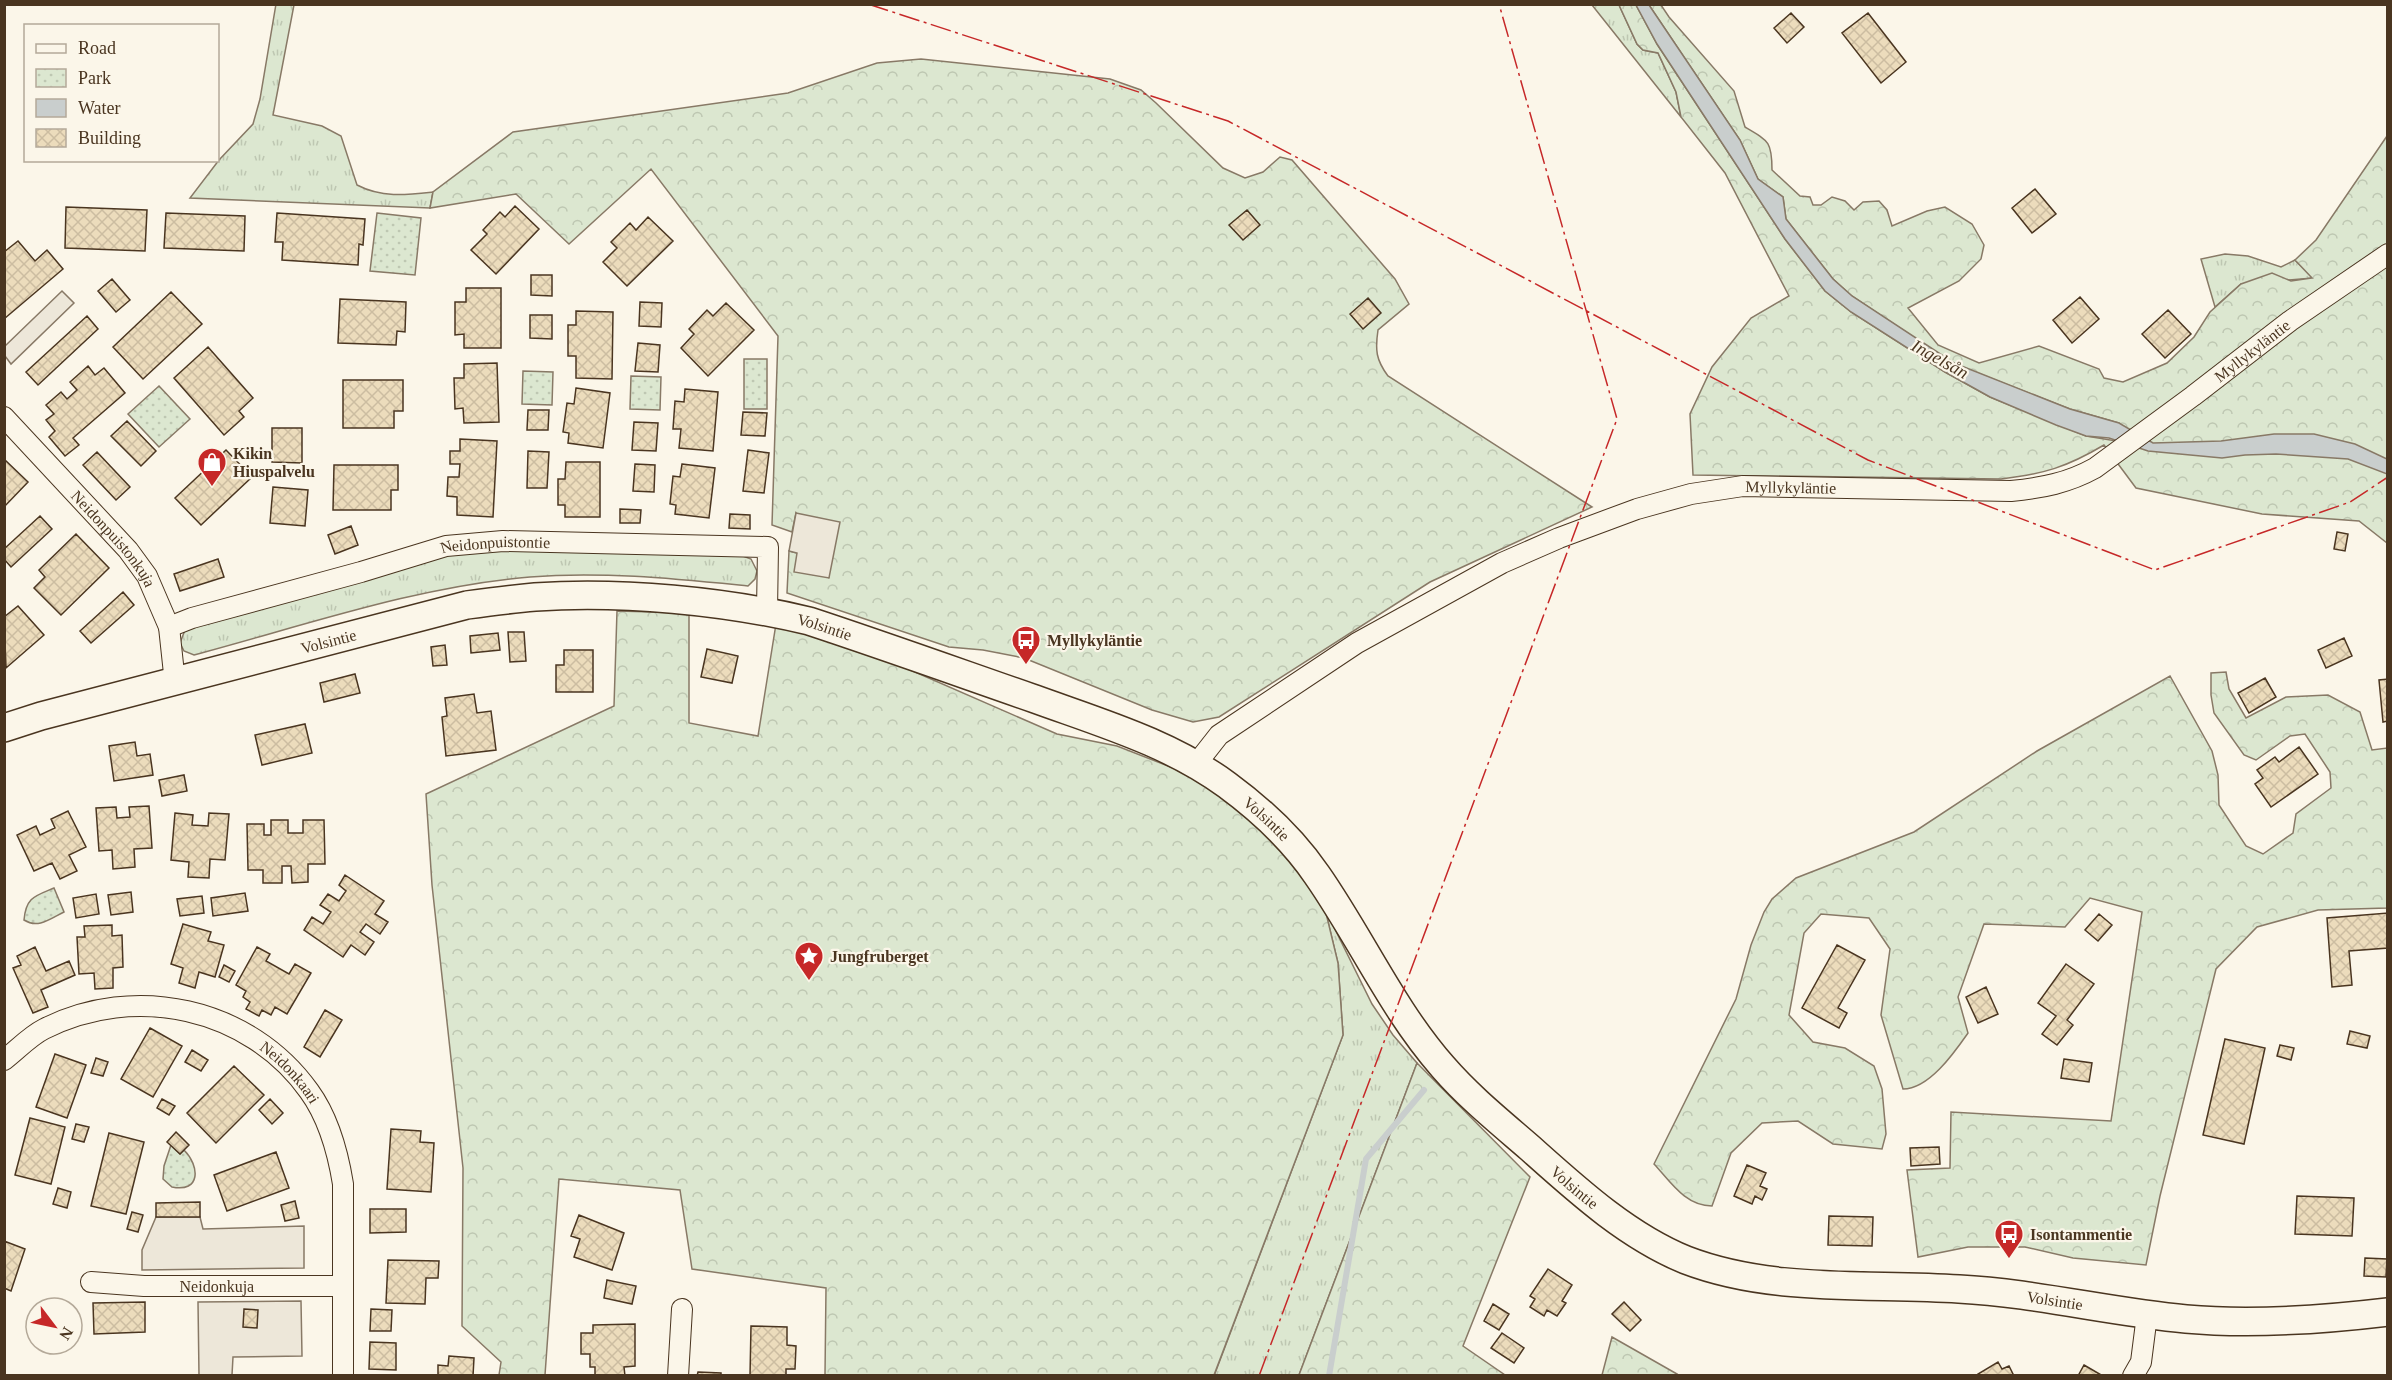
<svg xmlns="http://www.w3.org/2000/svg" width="2392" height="1380" viewBox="0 0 2392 1380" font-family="Georgia,serif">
<defs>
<pattern id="grass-tufts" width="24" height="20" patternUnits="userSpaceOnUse" patternTransform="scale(1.5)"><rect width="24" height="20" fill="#dce7d0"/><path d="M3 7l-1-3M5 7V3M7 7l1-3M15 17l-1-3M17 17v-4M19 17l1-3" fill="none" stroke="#bec7b2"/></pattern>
<pattern id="forest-crowns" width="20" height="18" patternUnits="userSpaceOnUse" patternTransform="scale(1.5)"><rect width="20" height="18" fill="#dce7d0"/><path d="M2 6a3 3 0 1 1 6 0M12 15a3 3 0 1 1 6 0" fill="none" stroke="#bec7b2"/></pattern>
<pattern id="park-dots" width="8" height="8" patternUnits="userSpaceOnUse" patternTransform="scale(1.5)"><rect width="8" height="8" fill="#dce7d0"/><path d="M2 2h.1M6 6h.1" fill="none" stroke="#bec7b2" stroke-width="1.8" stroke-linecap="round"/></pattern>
<pattern id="building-cross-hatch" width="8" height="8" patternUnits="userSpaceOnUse" patternTransform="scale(1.5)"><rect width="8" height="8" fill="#ecdcbc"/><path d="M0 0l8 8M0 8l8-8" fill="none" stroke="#ccbda1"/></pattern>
</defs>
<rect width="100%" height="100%" fill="#fbf6e9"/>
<path fill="url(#grass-tufts)" stroke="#887966" stroke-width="1.5" d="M276 4 294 5 273 115 322 126 341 136 357 185C382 198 406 195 433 192L430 208 190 198 219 160 253 124 260 99Z
M1592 5H1619L1637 44 1643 50 1658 53 1676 92 1681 117Z
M2225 254 2248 256 2281 267 2295 260 2313 278 2241 284 2215 307 2201 259Z
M473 548 743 556 751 559 757 571 755 579 748 586C677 579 602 571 530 577 418 586 303 626 194 655L184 651 180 643 185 630 195 626Z
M1325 909 1372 1004 1393 1035 1417 1063 1299 1375 1214 1376 1343 1035 1338 963Z"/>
<path fill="url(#forest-crowns)" stroke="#887966" stroke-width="1.5" d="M1619 5H1636L1657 44 1785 239 1825 291 1851 312 1945 372 1990 397 2086 436 2116 441 2119 423 2070 409 1954 364 1852 296 1833 279 1786 219 1783 197 1758 179 1740 140 1649 5H1661L1669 17 1734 91 1745 127C1769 141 1772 142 1772 170L1800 196 1810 197 1813 205H1821L1832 197 1845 201 1854 210 1863 202 1879 201 1887 210 1892 226 1927 211 1945 207 1972 224 1984 245 1981 259 1959 281 1908 308 1938 345 1979 363 2039 346 2099 369 2104 378 2123 382 2167 363 2194 337 2210 312 2241 284 2272 273 2291 281 2312 278 2295 260 2316 240 2387 136V543L2359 521 2262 514 2136 488 2104 445C2067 467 2044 474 2001 479L1693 475 1690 414 1712 367 1751 318 1789 296 1725 173 1681 117 1676 92 1658 53 1643 50 1637 44Z
M921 59 1110 79 1141 90 1156 103 1223 168 1245 178 1263 172 1280 157 1292 160 1395 279 1409 304 1378 330C1375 350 1376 360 1388 376L1592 507 1430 582 1219 717 1193 722 1152 710 1024 658 983 650 949 647 787 593 789 551 797 553 829 578 796 513 792 532 772 525 778 336 651 169 569 244 516 194 430 208 433 192 513 132 788 93 877 63Z
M617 611 689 613V723L758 736 776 624 899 665 1057 734 1117 746 1186 773 1243 810 1282 849 1325 909 1338 963 1343 1035 1214 1375H825L826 1288 692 1269 680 1190 559 1179 545 1375H499L501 1362 462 1326 463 1168 432 885 426 794 614 706Z
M2226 672 2229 689 2246 718 2286 697 2328 695 2360 712 2372 750 2387 748V908L2318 910 2257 927 2216 969 2160 1196 2146 1265 2073 1258 2025 1247H1968L1918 1257 1907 1170 1950 1168 1951 1112 2111 1121 2142 912 2090 898 2065 927 1984 924 1958 997 1968 1033C1954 1053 1929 1089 1903 1089L1881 1015 1890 949 1869 918 1821 914 1804 933 1789 1015 1813 1042 1845 1048 1874 1066 1882 1089 1886 1134 1882 1149 1833 1144 1798 1121 1762 1123 1731 1153 1712 1206C1685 1206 1670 1181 1654 1164L1736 999 1751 945 1764 912 1772 899 1796 878 1914 832 2037 751 2170 676 2212 751 2218 775 2219 805 2246 846 2263 854 2293 833 2296 814 2331 788 2330 772 2305 734 2290 736 2256 760 2244 755 2214 713 2211 695V673Z
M1417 1063 1530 1177 1463 1346 1505 1375H1299Z
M1612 1337 1677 1374 1676 1375H1602Z"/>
<path fill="url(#park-dots)" stroke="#887966" stroke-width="1.5" d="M377 213 421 218 415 275 370 271Z
M744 359H767V409H744Z
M523 371 553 372 552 405 522 404Z
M631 376 661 377 660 410 630 409Z
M159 386 190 419 159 447 128 414Z
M54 888 64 912C50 919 38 929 24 920 26 897 35 896 54 888Z
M171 1145 180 1154 184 1150C200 1166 201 1193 172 1187L163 1179 164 1166Z"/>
<path fill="#ede7d9" stroke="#887966" stroke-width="1.5" d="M62 291 74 303 11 364 5 356V346Z
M796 513 840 522 829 578 794 572 797 553 789 551Z
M156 1217H200L203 1229 304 1226V1268L142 1270V1250Z
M301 1301 302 1356 233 1357 232 1375H199L198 1302Z"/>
<path fill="#c9cecd" stroke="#887966" stroke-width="1.5" d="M1636 5H1649L1740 140 1758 179 1783 197 1786 219 1833 279 1852 296 1954 363 2070 409 2119 423 2153 443 2221 441 2274 434H2314L2355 444 2387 459V474L2348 459 2276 454 2245 455 2222 458 2148 451 2109 438 2086 436 2056 425 1990 397 1945 372 1851 312 1825 291 1785 239 1657 44Z"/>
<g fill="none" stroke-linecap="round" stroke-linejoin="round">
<path stroke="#c9cecd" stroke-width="6" d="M1329 1376 1366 1159 1424 1090"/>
</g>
<path fill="url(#building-cross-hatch)" stroke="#4a3520" stroke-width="1.5" d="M1791 13 1804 27 1787 43 1774 28Z
M1868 13 1906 62 1881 83 1842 33Z
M2035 189 2056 214 2032 233 2012 208Z
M515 206 539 229 496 274 471 250 487 234 483 230 500 212 505 217Z
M66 207 147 210 145 251 65 248Z
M1247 210 1260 225 1243 240 1229 225Z
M166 213 245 216 244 251 164 248Z
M277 213 365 219 363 245 359 244 358 265 282 260 283 242H275Z
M648 217 673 241 627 286 603 262 617 248 611 242 630 223 636 230Z
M18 241 35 261 47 250 63 269 4 319V252Z
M531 275H552V296L531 295Z
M112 279 130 300 116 312 98 291Z
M466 288H501V348H464V334L455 335V302H466Z
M171 292 202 324 143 379 113 347Z
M2080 297 2099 319 2072 343 2053 320Z
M1368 298 1381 313 1363 329 1350 314Z
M340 299 406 302 405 332 397 331 396 345 338 343Z
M640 302 662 303 661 327 639 326Z
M726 303 754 330 708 376 681 348 694 334 689 329 707 310 713 316Z
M2168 310 2191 334 2165 358 2142 334Z
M576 311 613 312 612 379 576 378V356H568V325H576Z
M530 315H552V339L530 338Z
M87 316 98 329 38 385 26 372Z
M638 343 660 345 658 372 635 371Z
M208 347 253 398 239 411 244 417 224 435 174 378Z
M497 363 499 422 464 423 463 408 455 409 454 378H464V364Z
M88 366 95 375 104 368 125 393 73 438 79 445 65 456 49 437 55 431 46 420 54 414 46 405 61 392 67 399 77 390 70 382Z
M343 380H403V411H394V428H343Z
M576 388 610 393 603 448 568 443 569 433 563 432 567 403 574 404Z
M685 389 718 392 713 451 679 448 681 429H673L675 401 684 402Z
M528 410H549L548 430H527Z
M743 412 767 413 765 436 741 435Z
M127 421 156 451 141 466 111 436Z
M634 422 658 423 656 451 632 450Z
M272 428H302V463L272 462Z
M460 439 497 441 493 517 457 515V497L447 496 448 477H459L460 464H450V451H460Z
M226 450 252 477 201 525 175 498Z
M748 450 769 453 764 493 743 491Z
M528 451 549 452 547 488H527Z
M97 452 130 487 116 500 83 465Z
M4 459 28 482 4 507Z
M566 462H600V517H565V505H558V479H565Z
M635 464 655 465 654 492 633 491Z
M682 464 715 468 709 518 675 514 676 505 670 504 673 476 680 477Z
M334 465H398V490H391V510H333Z
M273 487 308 490 305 526 270 523Z
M620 509 641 510 640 523H620Z
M730 514 750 515V529L729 528Z
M40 516 52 529 11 567 4 559V549Z
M351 526 358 545 335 554 328 535Z
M2337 532 2348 534 2345 551 2334 549Z
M76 534 109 568 61 615 34 588 45 577 39 570Z
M218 559 224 577 180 591 174 574Z
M123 592 134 605 91 643 80 631Z
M18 606 44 635 6 668 4 617Z
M508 632H524L526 661 510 662Z
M498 633 500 650 471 653 470 636Z
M2344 638 2352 656 2326 668 2318 650Z
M445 645 447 665 433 666 431 647Z
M707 649 738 656 732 683 701 677Z
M564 650H593V692H556V665H564Z
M355 674 360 693 324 702 320 683Z
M2265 678 2276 697 2249 713 2238 693Z
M2388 679V721L2383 722 2379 680Z
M474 694 477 713 491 711 496 750 446 756 442 717 447 716 445 698Z
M305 724 312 753 262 765 255 735Z
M135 742 137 756 150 754 153 775 114 781 109 746Z
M2299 747 2318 774 2271 807 2255 784 2263 778 2257 770 2275 757 2279 762Z
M184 775 187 791 162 796 159 780Z
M149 806 152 848 134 849 135 867 113 869 112 850 99 851 96 808 116 807 117 818 130 817 129 807Z
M68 811 86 847 69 855 77 871 60 879 52 863 34 871 17 835 36 826 40 835 55 828 51 819Z
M175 813 193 815 192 825 208 826 209 813 229 814 225 860 210 859 209 878 188 877 189 862 171 860Z
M271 820H288V833H303V820H324L325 864H308V882L292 883 291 866H282V883H263V870H248L247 824H264V835H271Z
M345 875 384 901 375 914 388 922 380 934 366 924 360 932 374 942 365 955 351 945 343 957 304 930 312 917 323 924 331 912 320 905 328 894 339 901 346 891 339 885Z
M131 892 133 912 111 915 108 895Z
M245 893 248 911 213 916 211 898Z
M96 894 99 914 76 918 73 898Z
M202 896 204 913 180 916 177 899Z
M2388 913V948L2349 951 2352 985 2332 987 2327 918Z
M2099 914 2112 925 2098 941 2085 930Z
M183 924 211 932 208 941 224 945 215 977 199 972 195 988 179 983 183 968 171 964Z
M112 925V936L122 935 123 967 113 968V988L95 989 94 973 79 974 77 937H85L84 926Z
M1837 945 1865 960 1838 1008 1847 1013 1839 1028 1802 1008Z
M35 947 46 971 69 961 75 975 41 990 48 1007 33 1013 13 968 21 965 17 956Z
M257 947 270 954 266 961 289 974 295 964 311 973 287 1014 275 1007 271 1015 262 1010 259 1016 246 1009 250 1002 243 997 246 991 236 985Z
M2066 964 2094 984 2067 1020 2073 1025 2057 1045 2042 1034 2056 1016 2038 1003Z
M224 965 235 971 229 982 219 977Z
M1986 987 1998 1014 1978 1023 1966 997Z
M325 1010 342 1020 320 1057 304 1047Z
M150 1028 182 1046 153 1097 121 1079Z
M2350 1031 2370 1036 2367 1048 2347 1044Z
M2225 1039 2265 1048 2244 1144 2203 1135Z
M2280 1045 2294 1048 2291 1060 2277 1056Z
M192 1050 208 1060 201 1071 185 1062Z
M55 1054 86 1065 67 1118 36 1107Z
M96 1058 108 1062 103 1076 91 1073Z
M2064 1059 2092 1063 2089 1082 2061 1078Z
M234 1066 264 1095 216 1143 187 1113Z
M162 1099 175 1106 169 1115 157 1108Z
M270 1099 283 1113 272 1124 259 1110Z
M30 1118 65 1127 51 1184 15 1175Z
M76 1124 89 1127 84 1142 72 1139Z
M391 1129 421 1131 420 1142 434 1143 431 1192 387 1189Z
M176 1132 189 1145 180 1154 167 1142Z
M109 1133 144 1142 126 1214 91 1206Z
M1939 1147 1940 1164 1911 1166 1910 1148Z
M276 1152 289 1188 227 1211 214 1175Z
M1747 1165 1766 1173 1760 1186 1767 1189 1762 1200 1755 1196 1752 1204 1734 1196Z
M58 1188 71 1192 67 1208 53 1204Z
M2297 1196 2354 1198 2352 1236 2295 1234Z
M295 1201 299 1218 285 1221 281 1205Z
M200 1202V1217H156V1203Z
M370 1209H406V1232L370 1233Z
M132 1212 143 1215 138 1232 127 1229Z
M579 1215 624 1233 612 1270 574 1257 580 1239 571 1236Z
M1829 1216 1873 1217 1872 1246 1828 1245Z
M4 1241 25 1249 11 1291 4 1288Z
M2365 1258 2387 1259 2386 1277 2364 1276Z
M388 1260 439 1261 438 1278H426L425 1304 386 1303Z
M1548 1269 1572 1285 1562 1301 1566 1303 1557 1316 1547 1310 1544 1316 1530 1307 1535 1299 1530 1296Z
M607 1280 636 1286 632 1304 604 1298Z
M145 1302V1332L94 1334 93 1303Z
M1624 1302 1641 1320 1630 1331 1612 1314Z
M1493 1304 1509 1314 1499 1330 1484 1321Z
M244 1309 258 1310 257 1328 243 1327Z
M371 1309 392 1310 391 1331H370Z
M635 1324V1366L624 1367 625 1376H595V1367H590V1354H581V1333H593V1325Z
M751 1326 787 1327V1345L796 1346 795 1369H786V1376H750Z
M1502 1333 1524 1348 1514 1363 1491 1348Z
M370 1342 396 1343V1370L369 1369Z
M449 1356 474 1358 473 1376H438V1365L448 1366Z
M1998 1362 2002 1369 2009 1366 2014 1376H1979L1978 1374Z
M2084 1365 2103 1376H2078Z
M698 1372 721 1373V1376H697Z"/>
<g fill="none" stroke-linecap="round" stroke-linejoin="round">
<g stroke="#4a3520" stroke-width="22">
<g id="street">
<path id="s1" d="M4 417 128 550 147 576 169 627 175 683"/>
<path id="s2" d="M169 627 192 618 361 572 446 546 503 541 768 547 767 611"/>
<path id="s3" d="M1197 763 1219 735 1357 643 1502 563 1559 538 1637 509 1691 494 1743 486 2011 491C2042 488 2068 483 2095 468L2193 396 2290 321 2388 254"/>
<path id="s4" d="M4 1060C17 1050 30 1036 44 1029 134 983 249 1007 309 1091 328 1117 338 1153 343 1184V1376"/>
<path id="s5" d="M91 1282 144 1286H343"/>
<path d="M678 1376 682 1309"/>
<path d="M2133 1376 2141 1362 2147 1315"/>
</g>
</g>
<g stroke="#4a3520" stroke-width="30">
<g id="secondary">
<path id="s6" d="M4 728 41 716 467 605C489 602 512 599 535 597 621 591 726 601 809 621 885 646 960 673 1035 699 1101 723 1170 743 1227 785 1261 810 1293 840 1317 875 1361 938 1392 1009 1443 1067 1469 1097 1500 1122 1530 1148 1577 1190 1627 1236 1686 1260 1772 1293 1868 1283 1959 1289 2035 1293 2110 1312 2186 1319 2253 1325 2321 1320 2388 1312"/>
</g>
</g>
<use href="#street" stroke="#fbf6e9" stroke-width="20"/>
<use href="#secondary" stroke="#fbf6e9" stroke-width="27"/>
<path stroke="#c62828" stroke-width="1.5" stroke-dasharray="21 4.5 3 4.5" stroke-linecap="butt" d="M868 4 1228 121 1868 460 2155 570 2350 502 2388 477
M1259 1376 1617 419 1499 4"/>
</g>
<defs>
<g id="shop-pin" transform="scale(1.5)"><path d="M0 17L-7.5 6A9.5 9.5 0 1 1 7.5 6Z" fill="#c62828" stroke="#fbf6e9"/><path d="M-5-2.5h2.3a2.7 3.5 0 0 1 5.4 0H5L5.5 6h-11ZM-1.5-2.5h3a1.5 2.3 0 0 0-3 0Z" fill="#fff"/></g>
<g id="bus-pin" transform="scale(1.5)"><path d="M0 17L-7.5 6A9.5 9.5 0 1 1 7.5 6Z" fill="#c62828" stroke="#fbf6e9"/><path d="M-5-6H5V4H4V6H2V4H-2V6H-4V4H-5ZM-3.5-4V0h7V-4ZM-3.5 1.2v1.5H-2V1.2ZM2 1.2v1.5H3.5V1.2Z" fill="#fff"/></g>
<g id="sight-pin" transform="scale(1.5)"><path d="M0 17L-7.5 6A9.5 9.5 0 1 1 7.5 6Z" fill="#c62828" stroke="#fbf6e9"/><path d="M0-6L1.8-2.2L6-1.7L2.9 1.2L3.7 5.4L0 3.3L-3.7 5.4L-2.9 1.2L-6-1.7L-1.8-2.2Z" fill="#fff"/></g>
</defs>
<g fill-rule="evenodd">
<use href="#shop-pin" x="212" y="462"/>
<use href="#bus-pin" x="1026" y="640"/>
<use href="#sight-pin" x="809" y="956"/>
<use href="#bus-pin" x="2009" y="1234"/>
</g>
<g text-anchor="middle" stroke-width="4.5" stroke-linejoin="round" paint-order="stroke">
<g font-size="16" fill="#4a3520" stroke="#fbf6e9">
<text dy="6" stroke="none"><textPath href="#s3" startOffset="1173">Myllykyläntie</textPath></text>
<text dy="6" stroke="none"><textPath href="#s3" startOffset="669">Myllykyläntie</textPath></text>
<text dy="6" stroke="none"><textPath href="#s1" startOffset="164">Neidonpuistonkuja</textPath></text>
<text dy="6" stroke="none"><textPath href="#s2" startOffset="338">Neidonpuistontie</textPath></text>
<text dy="6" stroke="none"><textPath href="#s6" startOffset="840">Volsintie</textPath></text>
<text dy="6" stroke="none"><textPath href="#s6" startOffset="336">Volsintie</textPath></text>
<text dy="6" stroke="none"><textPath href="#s6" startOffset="1326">Volsintie</textPath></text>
<text dy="6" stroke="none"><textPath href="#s4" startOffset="320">Neidonkaari</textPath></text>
<text dy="6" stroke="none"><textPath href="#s6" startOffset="1810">Volsintie</textPath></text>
<text dy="6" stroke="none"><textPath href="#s5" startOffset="126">Neidonkuja</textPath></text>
<text dy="6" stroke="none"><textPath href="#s6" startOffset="2316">Volsintie</textPath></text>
</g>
<g font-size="16" font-weight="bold" fill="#4a3520" stroke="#fbf6e9" text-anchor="start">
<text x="233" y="459">Kikin<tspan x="233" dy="18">Hiuspalvelu</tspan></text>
<text x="1047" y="646">Myllykyläntie</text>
<text x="830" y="962">Jungfruberget</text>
<text x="2030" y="1240">Isontammentie</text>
</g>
<g font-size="18" font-style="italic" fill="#4a3520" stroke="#fbf6e9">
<text transform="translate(1940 359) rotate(29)" y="6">Ingelsån</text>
</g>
</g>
<rect width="2392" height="1380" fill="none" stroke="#4a3520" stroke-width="12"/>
<rect x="24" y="24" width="195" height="138" fill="#fbf6e9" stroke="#b4a999" stroke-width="1.5"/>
<rect x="36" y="44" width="30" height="9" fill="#fbf6e9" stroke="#b4a999" stroke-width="1.5"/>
<text x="78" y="54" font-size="18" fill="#4a3520">Road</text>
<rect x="36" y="69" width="30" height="18" fill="url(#park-dots)" stroke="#b4a999" stroke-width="1.5"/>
<text x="78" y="84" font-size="18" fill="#4a3520">Park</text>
<rect x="36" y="99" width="30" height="18" fill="#c9cecd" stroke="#b4a999" stroke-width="1.5"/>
<text x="78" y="114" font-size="18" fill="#4a3520">Water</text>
<rect x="36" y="129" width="30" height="18" fill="url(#building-cross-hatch)" stroke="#b4a999" stroke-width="1.5"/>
<text x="78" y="144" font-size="18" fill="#4a3520">Building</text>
<g transform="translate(54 1326) rotate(122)"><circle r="28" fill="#fbf6e9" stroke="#b4a999" stroke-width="1.5"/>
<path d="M0-4.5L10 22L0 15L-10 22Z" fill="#c62828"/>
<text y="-9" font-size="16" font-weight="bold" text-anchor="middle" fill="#4a3520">N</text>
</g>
</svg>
